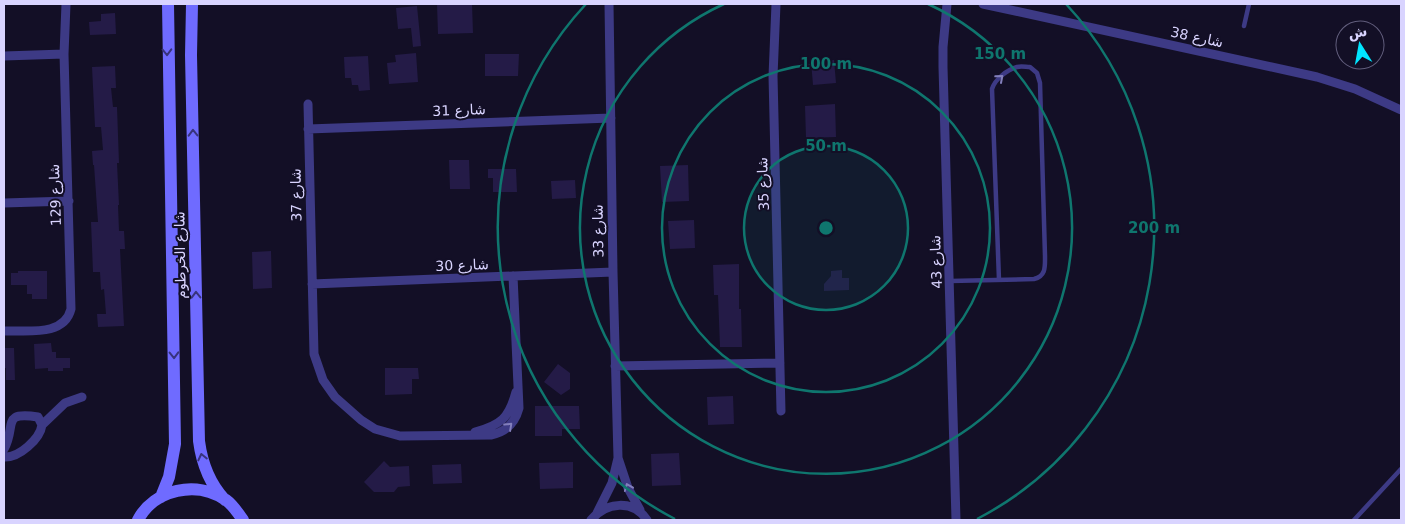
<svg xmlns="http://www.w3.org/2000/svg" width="1405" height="524" viewBox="0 0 1405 524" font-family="'DejaVu Sans','Noto Naskh Arabic',sans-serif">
<rect width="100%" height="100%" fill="#130f26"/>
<path fill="#241b47" d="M437 4H472L473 33 438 34Z
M417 6 421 46 413 47 411 28 398 29 396 8Z
M115 13 116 34 90 35 89 22 101 21V14Z
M416 53 418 82 389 84 387 63 396 62 395 55Z
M485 54H519L518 76H485Z
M368 56 370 90 359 91 358 85H352L351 78H345L344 57Z
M834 60 836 83 813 85 811 61Z
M115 66 116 88H111L113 107H117L119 163H117L119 205H118L119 231H124L125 249H120L124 326 98 327 97 314H106L104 289 101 290 100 272H93L91 222H98L94 165H93L92 151 103 150 101 127H95L92 67Z
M835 104 836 137 806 138 805 106Z
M449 160H469L470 189H450Z
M688 165 689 201 662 202 660 166Z
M488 169H516L517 192H493V178H488Z
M575 180 576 198 552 199 551 181Z
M694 220 695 248 670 249 668 221Z
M271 251 272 288 253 289 252 252Z
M739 264V309H741L742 347H720L718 295H714L713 265Z
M842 270V278H849V290L824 291V284L831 276V271Z
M18 271H47V299H32V294H27V285H11V273H18Z
M51 343 52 352H56V358H70V368H63V371H48V368L35 369 34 344Z
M5 348H14L15 380H6V368H4Z
M558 364 570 373V389L561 395 544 382Z
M385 368H418L419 379H412V394L385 395Z
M733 396 734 424 708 425 707 397Z
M535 406H579L580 429H562V436H535Z
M679 453 681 485 652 486 651 454Z
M384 461 390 467 409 466 410 486 398 487 394 492H374L364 482Z
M573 462V488L540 489 539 463Z
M461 464 462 483 433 484 432 465Z"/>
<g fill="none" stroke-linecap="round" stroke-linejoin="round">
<path stroke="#3d3a85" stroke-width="4.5" d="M1244 26 1249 4
M950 281 1034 279C1046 276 1045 267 1045 256L1040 83 1037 73 1030 67C1026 67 1021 66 1017 67 1007 70 995 79 992 89L999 280
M1354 520 1401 469"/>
<path stroke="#3d3a85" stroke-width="9" d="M776 4 773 76 781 411
M947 4 943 47V67L956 520
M983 4 1317 77 1355 89 1401 110
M4 56 64 54
M308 104 314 354 323 380 335 397 361 420 375 429 400 436 491 435C506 432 515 423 519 408L513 276
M308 129 611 118
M4 203 69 201
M312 284 613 272
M4 331C27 330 64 337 71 309L64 54 66 4
M615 366 780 363
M42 425 65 403 82 397
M475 432C501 425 509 418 516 392
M4 449C17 426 0 411 38 417L42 425C40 439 19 458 4 457
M618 458 628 488 640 510
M597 513 612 483 618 458 613 272 609 4
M591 520C606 502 633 499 647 520"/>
<path stroke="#6f6bff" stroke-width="12" d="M192 4 191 55 199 441C202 464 209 483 225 500
M161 497 169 477 175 444 168 4
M138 520C154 489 197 480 226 500 233 505 238 513 243 520"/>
</g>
<defs><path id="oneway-chevron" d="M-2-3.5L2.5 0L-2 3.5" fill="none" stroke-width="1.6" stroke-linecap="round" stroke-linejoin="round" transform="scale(1.25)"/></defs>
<g stroke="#38347d">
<use href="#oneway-chevron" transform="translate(167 52) rotate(89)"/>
<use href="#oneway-chevron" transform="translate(193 133) rotate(-91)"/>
<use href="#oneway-chevron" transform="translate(196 295) rotate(-91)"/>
<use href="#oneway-chevron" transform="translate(174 355) rotate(89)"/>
<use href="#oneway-chevron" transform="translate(202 457) rotate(-103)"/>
</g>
<g stroke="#837fbc">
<use href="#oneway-chevron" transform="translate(1000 78) rotate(-41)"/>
<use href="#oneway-chevron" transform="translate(509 426) rotate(-43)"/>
<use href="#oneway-chevron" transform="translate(628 487) rotate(-112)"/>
</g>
<circle cx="826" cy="228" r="82" fill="#0f766e" fill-opacity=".12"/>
<g fill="none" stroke="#0f766e" stroke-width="2.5">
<circle cx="826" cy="228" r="82"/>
<circle cx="826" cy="228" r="164"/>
<path d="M928 4A246 246 0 1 1 724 4"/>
<path d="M675 519A328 328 0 0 1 586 4M1066 4A328 328 0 0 1 977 519"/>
</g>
<g text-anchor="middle" stroke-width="4" stroke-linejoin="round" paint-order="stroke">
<g font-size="14" fill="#d9d4ff" stroke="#130f26">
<text transform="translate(1197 37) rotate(12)" y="5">شارع 38</text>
<text transform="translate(459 110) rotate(-2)" y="5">شارع 31</text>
<text transform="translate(763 184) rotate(-92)" y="5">شارع 35</text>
<text transform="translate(55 195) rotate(-92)" y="5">شارع 129</text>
<text transform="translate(296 195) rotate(-91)" y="5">شارع 37</text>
<text transform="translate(598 231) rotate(-91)" y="5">شارع 33</text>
<text transform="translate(180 255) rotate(-91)" y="5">شارع الخرطوم</text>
<text transform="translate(936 262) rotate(-92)" y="5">شارع 43</text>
<text transform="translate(462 265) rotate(-2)" y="5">شارع 30</text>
</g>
</g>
<circle cx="826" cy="228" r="8" fill="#0f766e" stroke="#130f26" stroke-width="2.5"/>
<g font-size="15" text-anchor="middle" font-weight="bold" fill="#0f766e" stroke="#130f26" stroke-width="4" stroke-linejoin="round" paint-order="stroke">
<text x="1000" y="59">150 m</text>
<text x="826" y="69">100 m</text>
<text x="826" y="151">50 m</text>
<text x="1154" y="233">200 m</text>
</g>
<rect width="1405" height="524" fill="none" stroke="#d9d4ff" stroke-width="10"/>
<g transform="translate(1360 45) rotate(349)"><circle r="24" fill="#130f26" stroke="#625e7d"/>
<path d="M0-4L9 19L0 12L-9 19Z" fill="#00e5ff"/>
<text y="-8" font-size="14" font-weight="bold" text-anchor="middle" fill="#d9d4ff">ش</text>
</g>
</svg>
